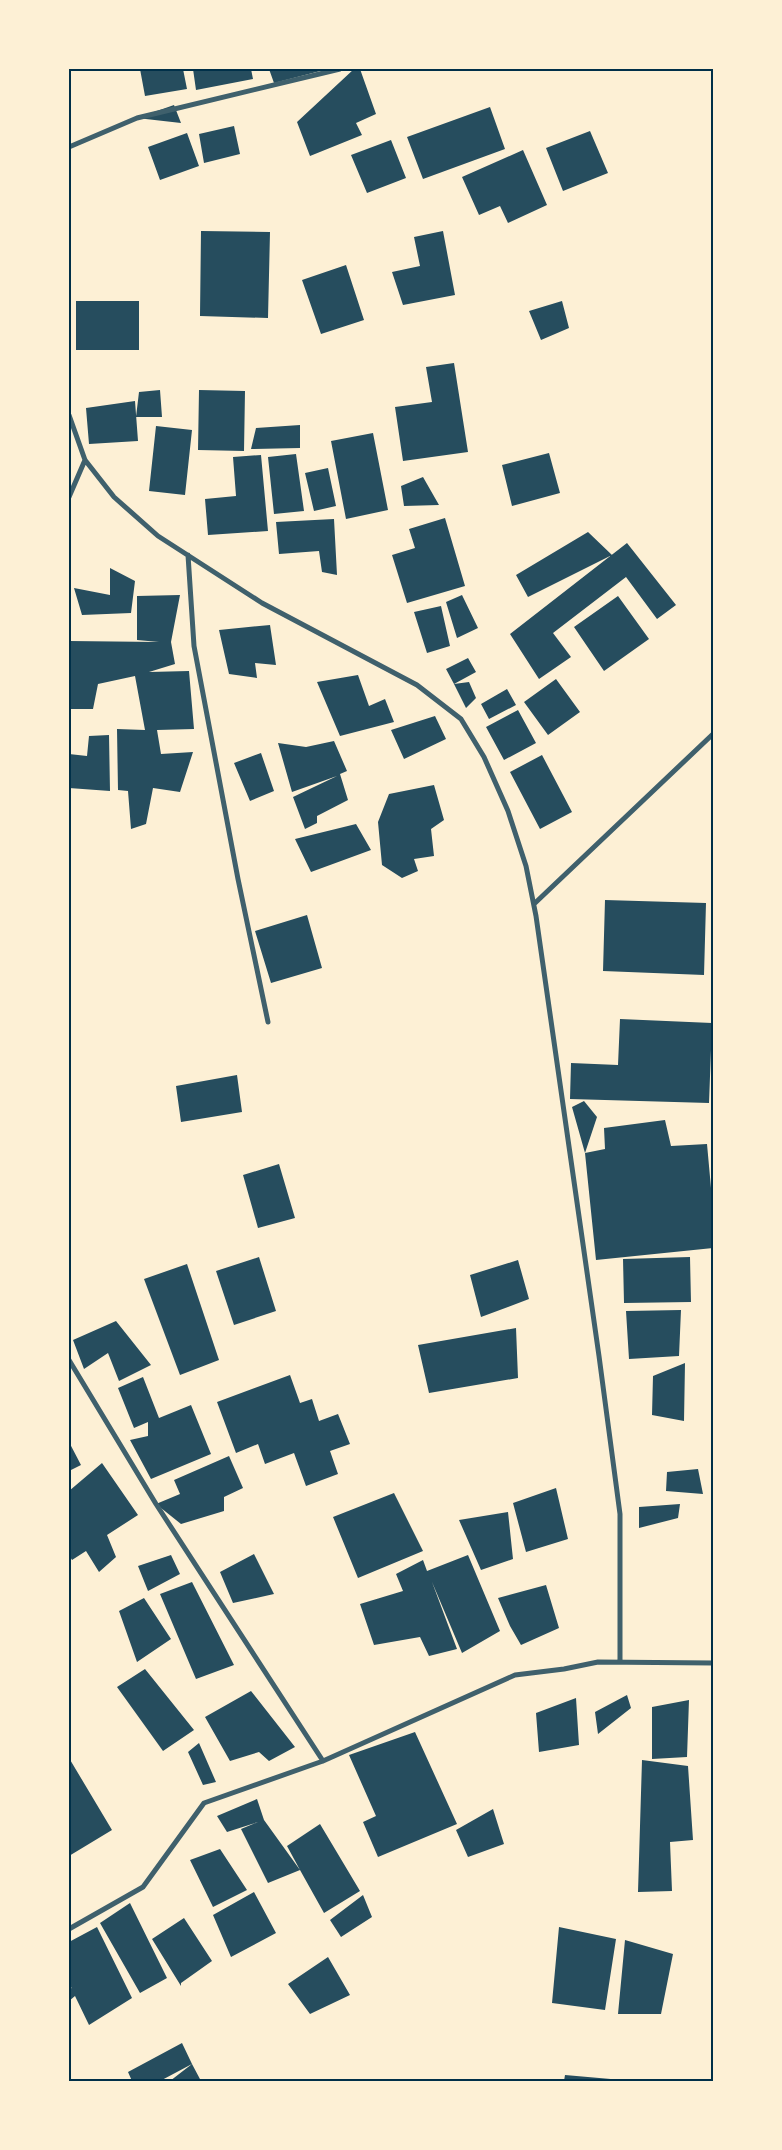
<svg xmlns="http://www.w3.org/2000/svg" width="782" height="2150" viewBox="0 0 782 2150" font-family="'Varela Round',sans-serif">
<rect width="100%" height="100%" fill="#fdf0d5"/>
<path fill="#264d5e" d="M140 69H183L187 89 145 96Z
M193 69H251L253 79 196 90Z
M269 69H328L274 83Z
M354 69H360L376 114 356 123 362 135 310 156 297 122Z
M174 105 181 123 137 118Z
M490 107 505 149 423 179 407 137Z
M234 126 240 154 204 163 199 134Z
M590 131 608 173 563 191 546 148Z
M187 133 199 166 160 180 148 147Z
M391 140 406 178 367 193 351 155Z
M523 150 547 205 508 223 500 206 479 215 462 177Z
M201 231 270 232 268 318 200 316Z
M443 231 455 295 403 305 392 272 420 266 414 237Z
M346 265 364 320 321 334 302 280Z
M76 301H139V350H76Z
M562 301 569 328 541 340 529 311Z
M454 363 468 452 403 461 395 407 432 402 426 367Z
M160 390 162 417H136L139 392Z
M199 390 245 391 244 451 198 450Z
M135 401 138 441 89 444 86 408Z
M300 425V448L251 449 256 428Z
M156 426 192 430 185 495 149 491Z
M373 433 388 510 346 519 331 441Z
M549 453 560 493 512 506 502 465Z
M296 454 304 511 274 514 268 457Z
M261 455 268 531 208 535 205 499 236 496 233 457Z
M328 468 336 506 314 511 305 473Z
M423 477 439 505 404 506 401 486Z
M445 518 465 586 407 603 392 555 415 548 409 529Z
M334 519 337 575 322 572 319 551 279 554 276 522Z
M588 532 612 555 528 597 516 575Z
M627 543 676 605 657 619 626 577 553 633 571 657 539 679 510 634Z
M110 568 135 581 131 613 82 615 74 588 110 595Z
M180 595 171 642 175 664 149 672 189 671 194 729 157 730 161 754 193 752 180 792 153 788 146 824 131 829 128 791 118 790 117 729 145 730 135 676 98 684 93 709H69V641L159 642 137 640V596Z
M462 595 478 628 457 638 446 602Z
M618 596 649 639 604 671 574 627Z
M441 606 450 646 427 653 414 612Z
M270 625 276 665 255 663 257 678 229 674 219 630Z
M468 658 476 672 454 684 446 669Z
M358 675 369 706 385 699 394 722 340 736 317 682Z
M556 679 580 712 548 735 524 702Z
M469 682 476 698 466 708 454 684Z
M507 689 516 705 489 719 481 704Z
M518 710 536 743 504 760 486 727Z
M435 716 446 739 404 759 391 730Z
M109 735 110 791 69 788V754L87 756 89 736Z
M334 741 347 771 340 774 348 800 317 816V823L305 829 293 797 337 776 292 792 278 743 306 747Z
M261 753 274 791 250 801 234 763Z
M542 755 572 812 540 829 510 772Z
M434 785 444 820 431 829 434 856 414 859 418 871 402 878 382 865 378 822 389 794Z
M356 824 371 850 311 872 295 839Z
M605 900 706 903 704 975 603 971Z
M307 915 322 968 271 983 255 931Z
M620 1019 712 1023 709 1103 570 1099 571 1063 618 1065Z
M237 1075 242 1112 181 1122 176 1086Z
M584 1101 597 1117 585 1153 572 1107Z
M665 1120 671 1146 707 1144 713 1210V1248L596 1260 585 1153 605 1149 604 1128Z
M279 1164 295 1218 258 1228 243 1175Z
M259 1257 276 1311 234 1325 216 1271Z
M690 1257 691 1302 624 1303 623 1259Z
M518 1260 529 1299 481 1317 470 1275Z
M187 1264 219 1360 180 1375 144 1279Z
M681 1310 679 1356 629 1359 626 1311Z
M116 1321 151 1365 119 1381 108 1353 84 1369 73 1340Z
M516 1328 518 1378 429 1393 418 1345Z
M685 1363 684 1421 652 1415 653 1376Z
M290 1375 300 1403 312 1399 319 1421 338 1414 350 1444 330 1451 338 1474 306 1486 294 1453 265 1464 258 1444 236 1453 217 1402Z
M143 1377 159 1418 191 1405 211 1454 151 1479 130 1440 148 1436V1422L134 1428 118 1388Z
M69 1442 81 1465 69 1471Z
M229 1456 243 1488 224 1497V1511L181 1524 156 1504 180 1494 174 1480Z
M102 1463 138 1515 107 1535 116 1557 99 1572 86 1551 72 1560 69 1555V1491Z
M698 1469 703 1494 666 1491 667 1472Z
M556 1488 568 1539 526 1552 513 1503Z
M394 1493 423 1551 358 1578 333 1517Z
M680 1504 678 1518 639 1528V1507Z
M508 1512 513 1559 481 1570 459 1520Z
M254 1554 274 1594 233 1603 220 1572Z
M171 1555 180 1574 148 1591 138 1566Z
M468 1555 500 1631 462 1653 432 1582 457 1649 429 1656 420 1637 374 1645 360 1604 403 1591 396 1574 423 1560 427 1571Z
M192 1582 234 1665 196 1679 160 1594Z
M546 1585 559 1628 521 1645 510 1626 498 1598Z
M144 1598 171 1639 137 1662 119 1611Z
M145 1669 194 1730 163 1751 117 1687Z
M251 1691 295 1747 269 1761 259 1752 230 1761 205 1717Z
M627 1695 631 1708 598 1734 595 1712Z
M576 1698 579 1745 539 1752 536 1713Z
M689 1700 687 1757 652 1759V1707Z
M415 1732 457 1824 378 1857 363 1822 376 1816 349 1755Z
M199 1743 216 1782 203 1785 188 1752Z
M69 1758 112 1830 69 1856Z
M642 1760 688 1766 693 1840 670 1842 672 1891 638 1892Z
M257 1799 264 1820 300 1870 287 1846 320 1824 360 1891 324 1913 300 1870 268 1883 241 1829 258 1822 227 1832 217 1816Z
M493 1809 504 1844 468 1857 456 1830Z
M220 1849 247 1890 213 1907 190 1860Z
M254 1892 276 1933 231 1957 213 1915Z
M363 1895 372 1917 341 1937 330 1920Z
M130 1903 167 1978 140 1993 100 1923Z
M184 1918 212 1961 181 1983V1986L152 1939Z
M97 1927 132 1998 89 2025 75 1996 69 2001V1984L72 1989 69 1982V1942Z
M559 1927 616 1939 605 2010 552 2003Z
M625 1940 673 1954 661 2014H618Z
M328 1957 350 1995 310 2014 288 1984Z
M182 2043 192 2064 160 2081H132L128 2072Z
M192 2064 201 2081H170Z
M565 2075 622 2080V2081H564Z"/>
<g fill="none" stroke-linecap="round" stroke-linejoin="round">
<path stroke="#3f606c" stroke-width="5" d="M69 147 137 118 340 69
M69 415 85 460 114 497 158 536 262 603 417 685 461 719 484 757 508 811 526 866 536 916 599 1356 620 1514V1662
M69 497 85 460
M188 555 194 646 238 879 268 1022
M534 904 713 734
M69 1360 156 1504 323 1761
M69 1929 143 1887 204 1803 323 1761 515 1675 564 1669 598 1662 713 1663"/>
</g>
<rect width="782" height="2150" fill="none" stroke="#fdf0d5" stroke-width="140"/>
<rect x="70" y="70" width="642" height="2010" fill="none" stroke="#003049" stroke-width="2"/>
</svg>
